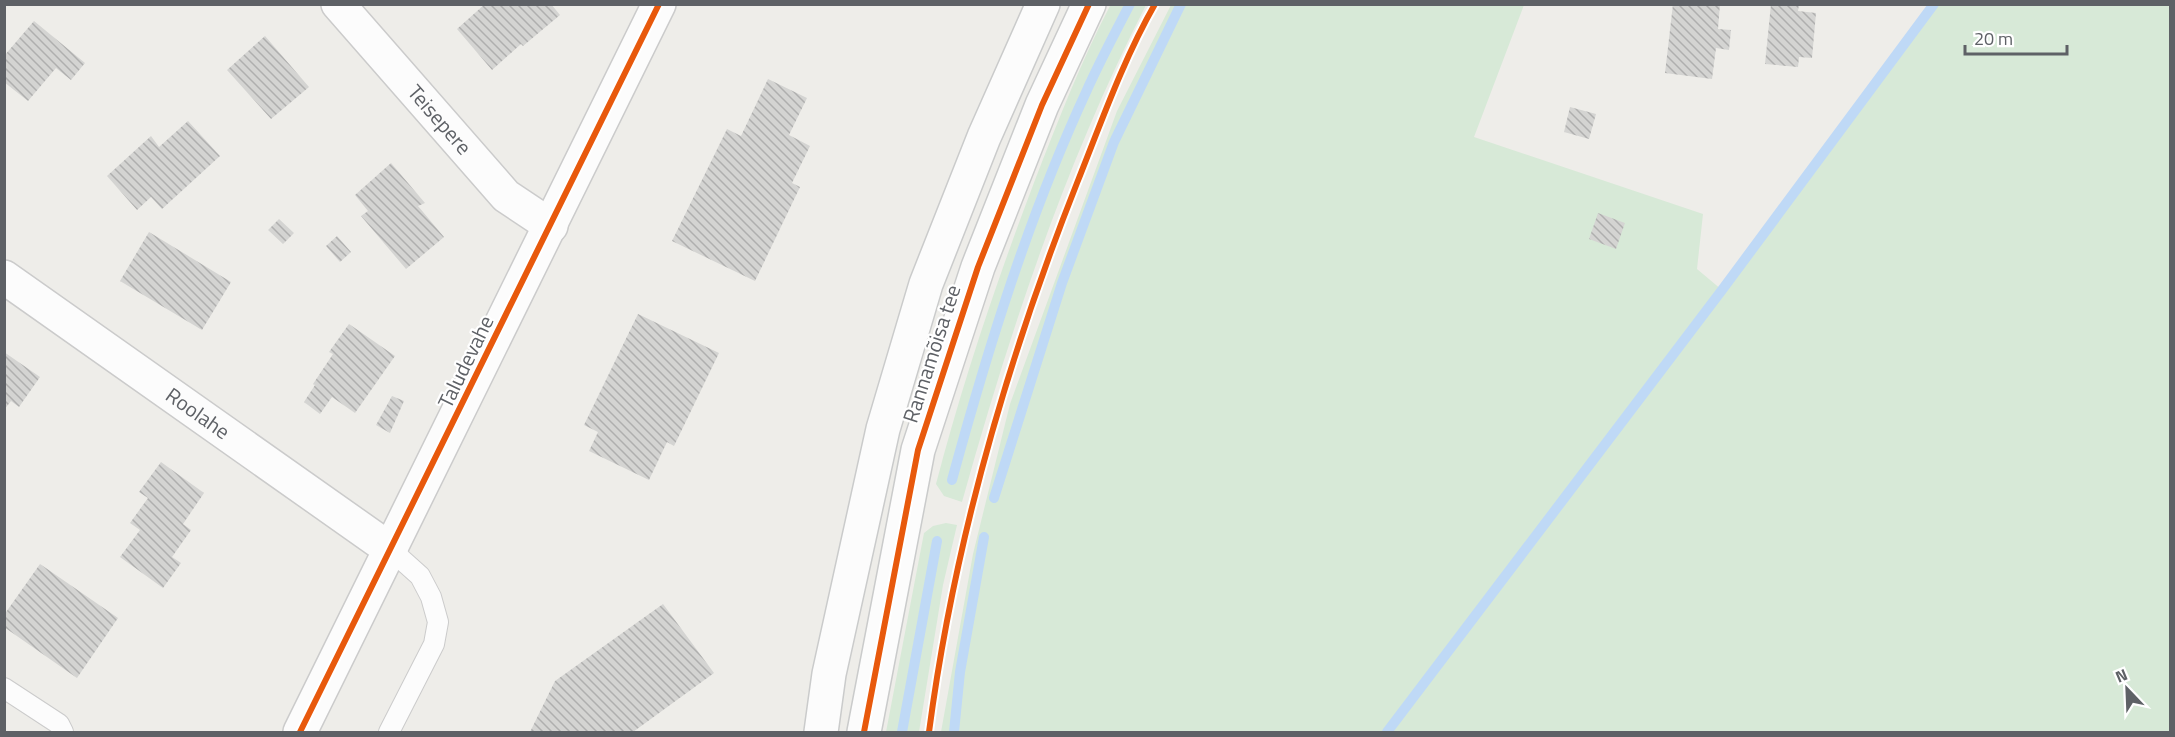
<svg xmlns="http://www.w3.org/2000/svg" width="2175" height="737" viewBox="0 0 2175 737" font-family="'Titillium Web',sans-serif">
<defs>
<pattern id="building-back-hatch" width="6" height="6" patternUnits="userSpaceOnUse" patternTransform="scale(1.5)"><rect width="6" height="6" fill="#d4d4d2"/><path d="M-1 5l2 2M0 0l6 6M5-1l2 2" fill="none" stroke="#afafae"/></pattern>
</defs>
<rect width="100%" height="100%" fill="#eeede9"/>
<path fill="#d7e9d7" d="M1111 4 1146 5C1065 164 1010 330 962 502L944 496 936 484C963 381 997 280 1035 180 1058 121 1081 61 1111 4Z
M1171 5H1524L1474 137 1703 214 1697 269 1722 290 1934 5H2170V732H941L973 554 1010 404 1117 111Z
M946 523 957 525 943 585 919 732H886L924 533 933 526Z"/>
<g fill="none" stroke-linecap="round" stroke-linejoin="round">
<path stroke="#bfd9f6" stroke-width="10" d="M952 480C988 348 1029 215 1087 90 1100 61 1115 33 1130 4
M994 498 1062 283 1114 142 1181 4
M902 732 937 541
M954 732 960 672 984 537
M1387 732 1722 290 1934 4"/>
</g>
<path fill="url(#building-back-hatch)" d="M485 4H551L560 15 523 46 521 44 492 70 457 29Z
M1673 4H1720L1718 29 1731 30 1729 50 1716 48 1712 79 1665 73Z
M1771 4H1799L1798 11 1816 13 1812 58 1799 57 1798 67 1765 64Z
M34 21 85 63 71 80 56 68 28 101 4 82V56Z
M265 36 309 87 271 119 227 70Z
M768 79 807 98 789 135 810 146 792 183 800 187 755 281 672 241 727 129 741 136Z
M1570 107 1596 114 1589 139 1564 132Z
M188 121 220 156 162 209 151 197 137 210 107 176 151 136 159 147Z
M391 163 425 203 418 206 444 237 406 269 361 216 368 211 355 195Z
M1598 213 1625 223 1616 249 1589 239Z
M279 219 294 233 283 244 268 230Z
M149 232 231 282 202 330 120 281Z
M337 236 351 252 340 262 326 246Z
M638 314 719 353 674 446 667 442 649 480 589 451 598 432 584 425Z
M349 324 395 356 355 413 332 397 320 414 304 402 315 385 313 384 333 354 329 352Z
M4 352 40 377 19 407 11 401 4 410Z
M392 396 404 401 390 433 376 425Z
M161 462 204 493 183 524 191 530 172 557 181 563 163 588 120 557 140 530 130 523 148 498 139 492Z
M40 564 118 618 77 678 4 627V615Z
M663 604 714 673 633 732H530L555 681Z"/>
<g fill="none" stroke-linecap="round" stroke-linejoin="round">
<g stroke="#cbcbcb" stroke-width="22">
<path id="lane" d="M4 688 59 724 63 732
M389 732 434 644 438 622 431 597 420 576 391 550"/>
</g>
<g stroke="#cbcbcb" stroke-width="36">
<g id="street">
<path id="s1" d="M338 4 506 196 551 226"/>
<path id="s2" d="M4 277 391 550"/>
<path d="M300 732 659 4"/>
</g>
</g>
<g stroke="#cacbcb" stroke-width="36">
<path id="secondary" d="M821 732 829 674 883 429 926 284 984 137 1043 4
M864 732 918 450 978 267 1042 105 1089 4"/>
</g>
<use href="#lane" stroke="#fcfcfc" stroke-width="20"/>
<use href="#street" stroke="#fcfcfc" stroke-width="33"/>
<use href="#secondary" stroke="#fcfcfc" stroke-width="33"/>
<g stroke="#fff" stroke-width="10">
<path id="cycleway" d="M300 732 659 4
M864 732 918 450 978 267 1042 105 1089 4
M929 732C954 543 1007 360 1077 183 1101 123 1123 60 1155 4"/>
</g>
<use href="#cycleway" stroke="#e8590c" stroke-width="6"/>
</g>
<g text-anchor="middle" stroke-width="4.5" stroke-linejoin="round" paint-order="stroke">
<g font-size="21" fill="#5e6166" stroke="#fff">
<text dy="7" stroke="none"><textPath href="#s1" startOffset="154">Teisepere</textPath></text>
<text transform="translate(932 354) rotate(-72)" y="7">Rannamõisa tee</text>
<text transform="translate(466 362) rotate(-64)" y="7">Taludevahe</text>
<text dy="7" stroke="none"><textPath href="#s2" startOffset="237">Roolahe</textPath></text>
</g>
</g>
<rect width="2175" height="737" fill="none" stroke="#5e6166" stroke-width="12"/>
<g transform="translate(2127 689) rotate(337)" stroke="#ffffff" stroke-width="4.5" paint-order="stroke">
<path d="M0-4.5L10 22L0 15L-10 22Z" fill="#5e6166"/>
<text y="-9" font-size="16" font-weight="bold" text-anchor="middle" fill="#5e6166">N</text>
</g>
<path d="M1965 45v9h102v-9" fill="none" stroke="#5e6166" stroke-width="3"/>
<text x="1974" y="45" font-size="18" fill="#5e6166" stroke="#ffffff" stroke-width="4.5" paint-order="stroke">20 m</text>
</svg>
